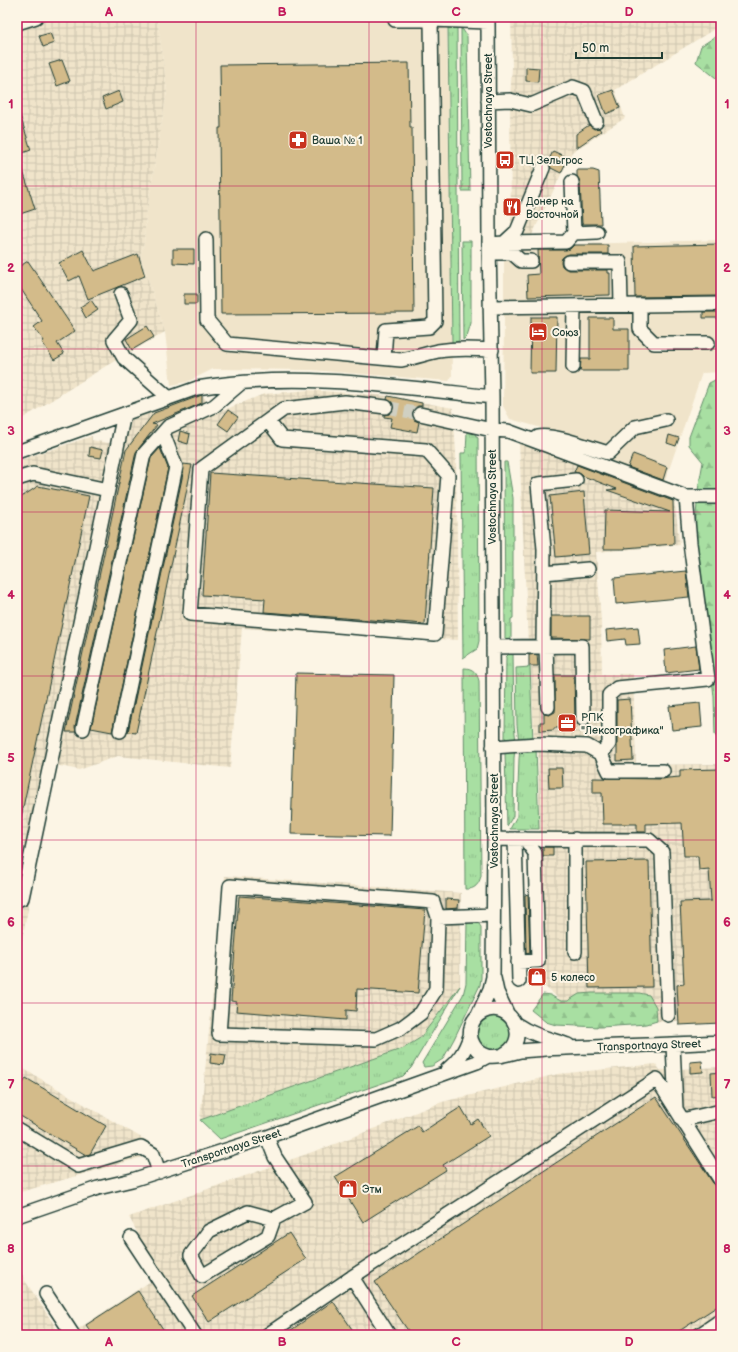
<svg xmlns="http://www.w3.org/2000/svg" width="738" height="1352" viewBox="0 0 738 1352" font-family="'Balsamiq Sans',sans-serif">
<defs>
<pattern id="industrial-grid" width="8" height="8" patternUnits="userSpaceOnUse"><rect width="8" height="8" fill="#f0e4ca"/><path d="M0 4h8M4 0v8" fill="none" stroke="#cdc4ae"/></pattern>
<pattern id="grass-tufts" width="24" height="20" patternUnits="userSpaceOnUse"><rect width="24" height="20" fill="#a8dfa2"/><path d="M3 7l-1-3M5 7V3M7 7l1-3M15 17l-1-3M17 17v-4M19 17l1-3" fill="none" stroke="#90c08c"/></pattern>
<pattern id="forest-firs" width="22" height="20" patternUnits="userSpaceOnUse"><rect width="22" height="20" fill="#a8dfa2"/><path d="M5 1l3.5 6h-7zM16 11l3.5 6h-7z" fill="#90c08c"/></pattern>
</defs>
<rect width="100%" height="100%" fill="#fcf5e5"/>
<filter id="ink" filterUnits="userSpaceOnUse"><feTurbulence type="fractalNoise" baseFrequency=".025" numOctaves="2"/><feDisplacementMap in="SourceGraphic" scale="8" xChannelSelector="R" yChannelSelector="G"/><feConvolveMatrix kernelMatrix="1 2 1 2 8 2 1 2 1" color-interpolation-filters="sRGB"/></filter>
<g filter="url(#ink)">
<path fill="#f0e4ca" d="M157 17H447L452 376 449 381 311 370 213 369 187 382 171 385 165 332 140 255 144 243 146 216 167 91Z
M721 240V372L702 373 664 484 580 453 584 440 510 419 503 406 504 320V248L507 246Z"/>
<path fill="url(#industrial-grid)" d="M17 17H157L167 91 146 216 144 243 140 255 165 332 106 366 17 422Z
M511 17H721V25L615 90 625 118 572 152 532 235H526L511 227 510 100 512 67Z
M309 390 388 396 453 408 456 453 458 640 242 628 230 768 118 756 79 770 55 765 17 967V461L92 436V440L124 446 131 420 202 394 214 414 264 394Z
M519 442 674 498 680 545 596 552 601 621 602 674H633L636 765 721 764V1023L679 1025 678 1021 588 1024 543 985 538 741 534 740 531 666H529Z
M225 876 461 893 460 986 420 1038 404 1048 200 1120Z
M656 1064 660 1070 721 1067V1335H69L160 1275 129 1217 332 1145 442 1102 558 1074Z
M17 1065 164 1151 17 1193Z
M17 1261 24 1279 61 1335H17Z"/>
<path fill="url(#grass-tufts)" stroke="#648e6b" d="M448 28H457L459 341 452 343Z
M461 29 463 30 467 36 470 191H462Z
M462 241H471V323L467 336 463 340Z
M467 432 474 433 478 438 479 641 477 649 463 658 461 453H466Z
M504 462H507L513 498V618L511 619V639L508 641 505 638Z
M510 653H513L514 725 516 742H509L505 738 506 657Z
M530 667 533 742H519L517 725 516 668Z
M464 668C473 668 477 673 479 681L481 876C479 884 475 890 465 889Z
M509 748H515L514 758 513 816 507 826 505 753Z
M520 748H536L539 829H510L517 816 519 759Z
M467 921H477L481 927V978L480 985 454 1039 443 1059 432 1066 424 1067 422 1063 463 995 466 983Z
M460 986 411 1068 403 1076 220 1139 200 1120 404 1048 420 1038Z
M477 1033a17 17 0 1 1 34 0a17 17 0 1 1-34 0Z"/>
<path fill="url(#forest-firs)" stroke="#648e6b" d="M721 33V82L696 62 701 46Z
M721 377V742L715 735 714 697 706 622 694 542 698 490 703 462 689 445V437L709 383Z
M592 993H639L649 995 656 1007 657 1021 647 1024 600 1027 556 1025 546 1022 531 1010 543 994 550 995 561 1001H568L579 994Z"/>
<path fill="#d3bb8a" stroke="#1f3d34" d="M50 33 54 43 43 47 39 36Z
M62 60 70 81 57 86 49 64Z
M409 63 410 127H412L414 313 221 314 219 128H221L220 65Z
M526 67 539 68 538 82 526 81Z
M613 90 620 108 606 114 599 95Z
M119 91 123 102 106 109 102 98Z
M17 112H19L31 150 17 155Z
M589 125 594 129 599 128 601 131 576 148V134Z
M553 151 568 158 561 173 551 168 548 162Z
M17 158H19L35 209 17 215Z
M577 170H593L599 172 601 224H582L580 182 577 176Z
M721 244V296L635 297 634 246Z
M574 245H608V254H569L562 258 561 262 562 266 569 270H608V273H610V295L528 297 527 275 539 274 538 250H566L570 249Z
M173 249H194V264L173 263Z
M83 250 94 271 138 254 145 276 88 299 79 276 69 281 59 263Z
M28 261 75 331 57 343 64 354 54 360 42 342 44 341 34 327 42 321 17 283V268Z
M184 294H197V304H184Z
M91 300 98 310 86 318 80 307Z
M703 312H721V318H703Z
M531 317H557L556 373H530Z
M590 318H613V329H629V371H580L581 359H590Z
M147 326 154 337 132 350 126 339Z
M202 395V403L152 424 157 425 136 452 75 727 76 732H66L126 450 154 413Z
M388 396 422 403V406H418L414 408 412 413 414 420 419 422 417 432 390 427 392 418 384 417V415L389 414 392 412 394 408 393 404 387 399Z
M228 410 238 417 228 431 218 424Z
M180 431 190 434 188 444 178 441Z
M669 435 679 438 676 446 667 443Z
M90 447 103 450 101 458 89 456Z
M160 448 168 468 112 732 91 728 151 458Z
M633 454 667 467 663 480 628 467Z
M183 464 192 465 136 733 128 732 184 469Z
M577 465 673 501 674 544 625 548V549H604L605 510 670 512 607 490 617 489 583 476 579 473 574 472Z
M210 473 434 488 425 624 264 612 265 599 202 595Z
M38 486 89 496 21 817 17 816V500Z
M584 492 589 554 556 557 550 496Z
M686 571 689 597 616 604 614 578Z
M551 616H590V639L551 638Z
M638 627 640 644 626 645 625 639 607 641 606 630Z
M696 646 699 669 666 673 664 650Z
M537 654 538 666H529V655Z
M296 673 394 675 390 836 291 834Z
M555 675H574L575 719 577 728H554V730L540 731V722H544V714L549 715 555 712Z
M630 699 633 760 617 761V700Z
M700 703 702 727 672 730 669 706Z
M548 768H562L563 788H549Z
M721 769V855H718L719 881H721V1023L679 1025 677 985 684 984 680 902 711 901 709 869 699 870 698 856H684L682 823 646 824V832H637V824H603L602 793H593V778L663 779 668 778 680 777V770Z
M543 847H553V856H543Z
M649 861 652 987 589 988 586 862Z
M528 894 530 953 526 954 525 895Z
M239 896 425 910 418 993 357 989 356 1011 346 1010V1020L236 1011 237 1002 231 1001Z
M446 899 459 900 458 908 446 909Z
M211 1053 226 1055 224 1065 210 1063Z
M702 1061 703 1072 690 1073V1062Z
M721 1072V1095L712 1096 711 1073Z
M26 1078 106 1126 90 1154 86 1155 17 1114V1094Z
M656 1097 721 1195V1304L673 1335H411L375 1282Z
M461 1107 471 1124 478 1119 489 1136 443 1165 446 1170 363 1222 335 1177 418 1126 422 1132Z
M289 1233 306 1259 209 1322 192 1296Z
M138 1291 167 1335H93L86 1325Z
M333 1301 356 1335H284Z"/>
<g fill="none" stroke-linecap="round" stroke-linejoin="round">
<path stroke="#d0d0c2" stroke-width="13" stroke-dasharray="13 6" stroke-linecap="butt" d="M386 407 420 414"/>
<g stroke="#1f3d34" stroke-width="16">
<path id="minor" d="M431 20 488 22
M17 23 36 17
M488 101 510 100 531 105 573 87 584 91 596 121
M572 182 574 233
M206 239 207 320 227 344 401 360C413 358 425 354 438 351 456 348 473 349 492 350
M504 243 566 242 574 233 597 232
M489 244 504 243 517 231 543 168
M490 253H512L521 261H531
M569 262H620L621 305
M121 294 131 320 114 340 124 358 169 398
M640 305V329L654 343H708
M490 307 720 304
M384 358 386 330 429 327 435 321 431 20H395L394 17
M573 367 574 306
M420 414 492 430 508 431 686 497H721
M268 421 282 439 426 450 448 475 435 634 190 614 201 469 284 409 345 402 386 407
M538 437C552 433 593 449 608 453L635 427 666 420
M17 452 197 388C295 371 394 386 492 397
M17 479 33 474 108 490
M544 573 588 569
M543 646 544 549 538 484 576 480
M546 646 548 707
M493 647 582 646 583 719
M83 729 144 454 168 427 214 406 241 383
M120 731 176 467 163 433
M493 747 538 744 587 746 601 754 609 771H663
M601 754 609 744V695L617 688 708 679 690 543 686 497
M494 839 649 840 662 852 668 1015
M515 839 519 981
M575 839V952
M230 886 433 902 438 917 436 989 421 1013 401 1028 376 1039 219 1034Z
M17 900 22 898 124 414
M438 917 493 915
M518 962 538 961 535 853 525 839
M494 978 497 992 507 1013
M478 1015 490 989 493 977 494 839 492 397 489 244 488 17
M516 1024C532 1035 550 1039 568 1045
M673 1045 676 1109
M503 1055C505 1053 508 1052 510 1050 529 1032 507 1000 483 1012 477 1015 472 1021 471 1028 468 1040 476 1053 488 1056 498 1058 511 1053 521 1051 529 1050 537 1050 545 1049 604 1046 662 1045 721 1042
M447 1070C459 1060 465 1051 470 1036
M682 1120 721 1111
M17 1129 78 1166 141 1147 153 1154 159 1172
M267 1137 275 1157 305 1202 274 1219 268 1236 202 1276 191 1255 209 1231 248 1212 274 1219
M17 1216 98 1188 132 1180 267 1137 477 1062 488 1056
M131 1238 195 1335
M46 1294 73 1335
M267 1335 352 1277
M389 1335 352 1277 657 1079 721 1181
M699 1335 721 1320"/>
</g>
<use href="#minor" stroke="#fcf5e5" stroke-width="13"/>
</g>
</g>
<path fill="none" stroke="#c2185b" stroke-width="1" stroke-opacity="0.55" d="M196 17V1335M369 17V1335M542 17V1335M17 186H721M17 349H721M17 512H721M17 676H721M17 840H721M17 1003H721M17 1166H721"/>
<defs>
<g id="pharmacy-square" transform="scale(1)"><rect x="-9" y="-9" width="18" height="18" rx="4" fill="#c8321e" stroke="#fcf5e5"/><path d="M-2-6h4v4h4v4h-4v4h-4v-4h-4v-4h4Z" fill="#fff"/></g>
<g id="bus-square" transform="scale(1)"><rect x="-9" y="-9" width="18" height="18" rx="4" fill="#c8321e" stroke="#fcf5e5"/><path d="M-5-6H5V4H4V6H2V4H-2V6H-4V4H-5ZM-3.5-4V0h7V-4ZM-3.5 1.2v1.5H-2V1.2ZM2 1.2v1.5H3.5V1.2Z" fill="#fff"/></g>
<g id="restaurant-square" transform="scale(1)"><rect x="-9" y="-9" width="18" height="18" rx="4" fill="#c8321e" stroke="#fcf5e5"/><path d="M-5-6h1v4h1v-4h1v4h1v-4h1v5L-1.5 .5V6h-2V.5L-5-1ZM5-6V6H3V1.5H1.5Q1.5-4 5-6Z" fill="#fff"/></g>
<g id="hotel-square" transform="scale(1)"><rect x="-9" y="-9" width="18" height="18" rx="4" fill="#c8321e" stroke="#fcf5e5"/><path d="M-6-4.5h1.5V1H6V5H4.5V3h-9V5H-6ZM-4 0a1.8 1.8 0 1 1 3.6 0ZM.5 0V-2.5h3Q6-2.5 6 0Z" fill="#fff"/></g>
<g id="office-square" transform="scale(1)"><rect x="-9" y="-9" width="18" height="18" rx="4" fill="#c8321e" stroke="#fcf5e5"/><path d="M-6-3h4V-5.5h4V-3h4V5H-6ZM-1-4.5V-3h2v-1.5ZM-6 0V1H6V0Z" fill="#fff"/></g>
<g id="shop-square" transform="scale(1)"><rect x="-9" y="-9" width="18" height="18" rx="4" fill="#c8321e" stroke="#fcf5e5"/><path d="M-5-2.5h2.3a2.7 3.5 0 0 1 5.4 0H5L5.5 6h-11ZM-1.5-2.5h3a1.5 2.3 0 0 0-3 0Z" fill="#fff"/></g>
</defs>
<g fill-rule="evenodd">
<use href="#pharmacy-square" x="298" y="140"/>
<use href="#bus-square" x="505" y="160"/>
<use href="#restaurant-square" x="512" y="207"/>
<use href="#hotel-square" x="538" y="332"/>
<use href="#office-square" x="567" y="723"/>
<use href="#shop-square" x="537" y="977"/>
<use href="#shop-square" x="348" y="1189"/>
</g>
<g text-anchor="middle" stroke-width="4" stroke-linejoin="round" paint-order="stroke">
<g font-size="11" fill="#1f3d34" stroke="#fcf5e5">
<text transform="translate(488 101) rotate(-90)" y="4">Vostochnaya Street</text>
<text transform="translate(492 497) rotate(-90)" y="4">Vostochnaya Street</text>
<text transform="translate(494 821) rotate(-90)" y="4">Vostochnaya Street</text>
<text transform="translate(649 1045) rotate(-2)" y="4">Transportnaya Street</text>
<text transform="translate(231 1148) rotate(-18)" y="4">Transportnaya Street</text>
</g>
<g font-size="11" fill="#1f3d34" stroke="#fcf5e5" text-anchor="start">
<text x="312" y="144">Ваша № 1</text>
<text x="519" y="164">ТЦ Зельгрос</text>
<text x="526" y="205">Донер на<tspan x="526" dy="13">Восточной</tspan></text>
<text x="552" y="336">Союз</text>
<text x="581" y="721">РПК<tspan x="581" dy="13">"Лексографика"</tspan></text>
<text x="551" y="981">5 колесо</text>
<text x="362" y="1193">Этм</text>
</g>
</g>
<rect width="738" height="1352" fill="none" stroke="#fcf5e5" stroke-width="44"/>
<path d="M576 52v6h86v-6" fill="none" stroke="#1f3d34" stroke-width="2"/>
<text x="582" y="52" font-size="12" fill="#1f3d34" stroke="#fcf5e5" stroke-width="3" paint-order="stroke">50 m</text>
<rect x="22" y="22" width="694" height="1308" fill="none" stroke="#c2185b" stroke-width="1.5"/>
<g font-size="13" text-anchor="middle" font-weight="bold" fill="#c2185b">
<text x="109" y="16">A</text>
<text x="282" y="16">B</text>
<text x="456" y="16">C</text>
<text x="629" y="16">D</text>
<text x="11" y="108">1</text>
<text x="727" y="108">1</text>
<text x="11" y="272">2</text>
<text x="727" y="272">2</text>
<text x="11" y="435">3</text>
<text x="727" y="435">3</text>
<text x="11" y="599">4</text>
<text x="727" y="599">4</text>
<text x="11" y="762">5</text>
<text x="727" y="762">5</text>
<text x="11" y="926">6</text>
<text x="727" y="926">6</text>
<text x="11" y="1089">7</text>
<text x="727" y="1089">7</text>
<text x="11" y="1253">8</text>
<text x="727" y="1253">8</text>
<text x="109" y="1346">A</text>
<text x="282" y="1346">B</text>
<text x="456" y="1346">C</text>
<text x="629" y="1346">D</text>
</g>
</svg>
